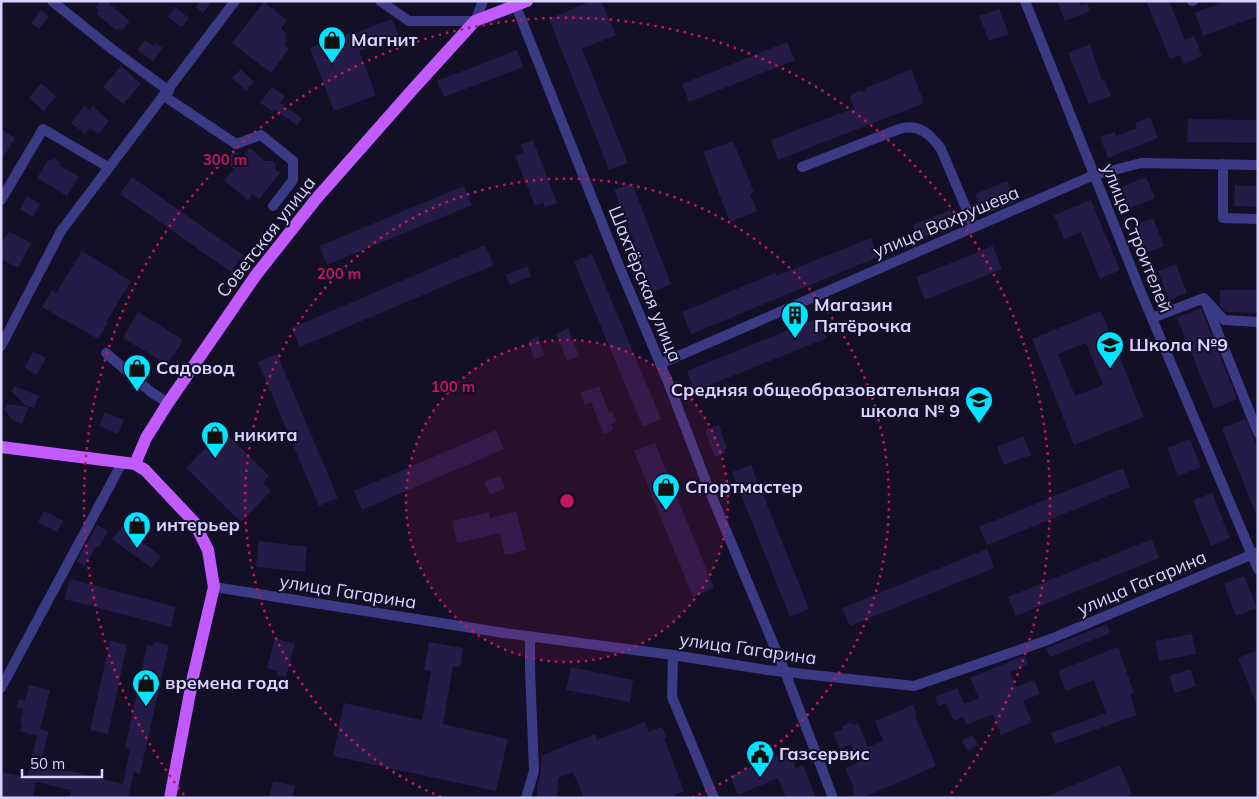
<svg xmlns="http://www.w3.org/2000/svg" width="1259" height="799" viewBox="0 0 1259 799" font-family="Mulish,sans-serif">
<rect width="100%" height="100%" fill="#130f26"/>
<path fill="#241b47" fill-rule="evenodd" d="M100 1H106L130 21 122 31 118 28 116 30 97 14 99 11 96 7Z
M200 1H212L203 13 196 7Z
M591 1H601L616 35 582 49 628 163 609 170 549 19Z
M1057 1H1078L1080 5 1087 3 1090 11 1065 21Z
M1146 1H1169L1185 40 1194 36 1202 56 1184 64 1180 55 1170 59Z
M1225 1H1258V16L1203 36 1195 13Z
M264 2 287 20 281 28 285 32 286 41 284 45 289 49 271 73 232 43Z
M175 7 189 18 182 27 168 17Z
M999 9 1009 34 989 41 979 16Z
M41 10 49 16 39 29 31 23Z
M392 19 399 36 359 51 376 95 334 111 310 48 351 32 352 34Z
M145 40 153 46 155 43 163 48 153 61 137 50Z
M787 42 795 60 689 102 682 84Z
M1090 44 1102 81 1104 80 1111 96 1089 104 1068 53Z
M517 50 523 67 444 97 437 81Z
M121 66 141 84 123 104 103 87Z
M241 69 254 82 246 91 232 78Z
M911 69 923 100 922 104 778 160 771 140 854 108 850 98 852 94 859 91 864 92 866 88Z
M41 83 56 96 44 111 29 98Z
M272 87 285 96 280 103 302 118 297 125 275 110 273 112 260 103Z
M84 106 90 110 93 106 109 121 99 134 90 128 85 134 71 123Z
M1150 117 1158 138 1108 158 1100 137 1115 132 1116 136 1137 128 1135 123Z
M1188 119 1258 120V143L1187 142Z
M1 129 15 138 1 161Z
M533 140 557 203 545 207 543 202 535 206 515 156 524 152 521 145Z
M733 141 754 192 750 194 757 211 730 222 703 152Z
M250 148 265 161H273L276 165 275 169 280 173 259 199 253 194 248 200 224 180 234 169 225 162 234 151 242 157Z
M53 158 61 163 59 166 79 176 67 196 37 178 48 160 51 161Z
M132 177 243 255 231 272 120 194Z
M1146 177 1155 198 1128 209 1119 188Z
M1007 181 1016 202 984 215 975 194Z
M632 183 671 284 653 292 614 190Z
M1235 185 1258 186V207L1234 206Z
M464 186 472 205 327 265 319 246Z
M27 196 40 204 33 217 20 209Z
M1091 200 1120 270 1100 279 1081 232 1064 239 1054 215Z
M950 210 956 225 919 240 913 225Z
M1153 218 1164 246 1146 253 1135 225Z
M9 231 31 243 18 268 1 259V244Z
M871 238 878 257 691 334 682 312 775 273 776 276Z
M485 245 494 265 300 347 292 328Z
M993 246 1002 269 925 300 916 277Z
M82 251 131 281 106 322 108 323 98 339 42 307 52 290 56 293Z
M592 254 661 419 643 427 574 262Z
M1176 264 1187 293 1169 300 1158 271Z
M527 266 531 276 510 285 506 275Z
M1220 290H1258V313L1226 312 1220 306Z
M1201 308 1237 399 1214 409 1177 318Z
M1101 311 1144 417 1074 445 1032 339ZM1086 343 1103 385 1075 396 1058 354Z
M138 312 182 339 180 346 167 364 123 338Z
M818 318 827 338 695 391 687 371Z
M568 328 579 356 567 361 556 334Z
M538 337 545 355 534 359 528 341Z
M33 351 46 358 37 375 25 368Z
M277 354 338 498 319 506 258 362Z
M14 386 39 396 34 408 25 405 12 392Z
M599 386 609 413 612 412 617 422 611 424 613 430 604 434 591 402 585 405 580 393Z
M7 404 29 407 22 424 11 419 4 409Z
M105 412 124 420 118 434 99 426Z
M1245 419 1258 448 1257 517 1222 428Z
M719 425 727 449 724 450 726 453 715 457 705 430Z
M223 430 269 476 263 483 271 491 241 522 186 468Z
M496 430 504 449 362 510 354 491Z
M1023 436 1031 455 1004 465 997 447Z
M1190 439 1201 467 1178 476 1167 448Z
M655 443 714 588 693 597 634 451Z
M751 465 809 609 790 617 732 472Z
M1123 468 1130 487 987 545 979 527Z
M500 476 505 488 490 495 484 482Z
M1212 493 1230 538 1211 546 1193 500Z
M44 511 63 521 57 532 38 522Z
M516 511 526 550 505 555 500 533 457 543 452 521 489 512 490 518Z
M97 525 108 531 99 547 97 546 84 566 77 561Z
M122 527 161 556 152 568 112 539Z
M1152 539 1159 558 1016 616 1008 597Z
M259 541 307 547 305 572 256 567Z
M987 549 994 568 850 626 842 608Z
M1244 576 1257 608 1236 616 1224 584Z
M70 579 176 607 171 627 64 599Z
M1107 624 1110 633 1050 657 1046 648Z
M1192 634 1196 654 1159 661 1155 641Z
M275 638 295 644 286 677 277 675 278 671 267 668Z
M110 641 127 645 108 734 90 730Z
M154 642 169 645 140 774 134 772 128 798H69L72 790 36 782 33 798H1V772L27 777 37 736 20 731 22 724 20 723 23 709 16 707 19 699 25 700 29 685 50 690 40 729 49 732 39 767 57 771 58 768 123 784 130 749 125 748 147 645 153 646Z
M429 642 463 648 460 667 453 666 443 724 508 739 496 791 333 756 344 703 422 720 431 671 424 670Z
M1118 647 1134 693 1130 694 1137 715 1055 744 1051 733 1106 713 1094 680 1066 691 1058 671Z
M1258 650V706H1257L1238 658Z
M1025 655 1028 665 1010 672 1016 687 1034 680 1040 694 1023 701 1032 722 1001 735 993 714 967 725 963 717 954 721 946 703 938 706 935 697 957 688 964 704 979 698 970 678Z
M571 667 633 680 630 702 566 690Z
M1190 669 1196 686 1175 693 1169 676Z
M913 705 917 715 915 716 936 766 862 798H855L852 789 854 788 845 768 859 762 851 744 840 749 833 733 843 729 842 726 851 722 852 725 858 723 868 747 883 741 875 721Z
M645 722 649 732 662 727 666 737 664 738 684 791 674 795 675 798H584L573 772 558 778 557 798H537V787L541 771V762H543L541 756 595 734 597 740Z
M973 735 978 745 968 751 962 740Z
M789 751 796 768 803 765 816 798H786L778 778 738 795 730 776Z
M1120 765 1132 794 1122 798H1043Z
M273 781 295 786 292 798H269Z"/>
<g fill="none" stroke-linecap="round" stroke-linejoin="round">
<path stroke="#3d3a85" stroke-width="10" d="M52 1 113 50 169 91
M380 1 409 21H475L483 1
M1025 1 1140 290 1258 569
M1192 1H1193
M516 6 619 266 668 382 710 492 785 672 833 798
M164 96 236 144 261 135 293 161V180L273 206
M1223 164V218L1258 219
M802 167 899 129C919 123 930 134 941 149L974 227
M1 200 43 129 108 167
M1204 298 1258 433
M1152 318 1204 298 1224 320 1258 322
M1 346 61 231 235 1
M106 353 151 392 168 403
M660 364 1094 175 1141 163 1258 165
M214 587 504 633 673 655 767 670 914 686 1048 640 1258 552
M673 655 672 697 714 798
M1 688 122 463
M526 798 534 771 530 669V637"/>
<path stroke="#c25bff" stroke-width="12" d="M1 447 135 464 145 470 194 522 208 550 214 587 193 677 170 798
M135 464 146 438 168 403 256 275 316 199 414 88 475 21 527 1"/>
</g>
<circle cx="567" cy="501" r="161" fill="#c2185b" fill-opacity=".12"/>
<g fill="none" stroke="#c2185b" stroke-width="2.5" stroke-dasharray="2.5 5">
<circle cx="567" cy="501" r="161"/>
<path d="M441 797A322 322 0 1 1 693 797"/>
<path d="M184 795A483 483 0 1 1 950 795"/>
</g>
<defs>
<g id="shop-pin" transform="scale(1.4375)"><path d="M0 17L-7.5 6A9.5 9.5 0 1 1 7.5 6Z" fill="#00e5ff" stroke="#130f26"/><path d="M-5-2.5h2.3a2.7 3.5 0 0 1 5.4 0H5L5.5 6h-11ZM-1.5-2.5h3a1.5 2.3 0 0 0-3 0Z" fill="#111"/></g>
<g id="building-pin" transform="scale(1.4375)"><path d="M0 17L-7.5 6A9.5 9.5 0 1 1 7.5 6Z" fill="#00e5ff" stroke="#130f26"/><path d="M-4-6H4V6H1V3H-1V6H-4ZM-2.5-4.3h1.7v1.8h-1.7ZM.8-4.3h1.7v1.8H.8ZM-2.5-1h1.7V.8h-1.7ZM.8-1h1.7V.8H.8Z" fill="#111"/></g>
<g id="school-pin" transform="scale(1.4375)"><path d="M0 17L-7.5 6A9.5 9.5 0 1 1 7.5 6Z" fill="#00e5ff" stroke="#130f26"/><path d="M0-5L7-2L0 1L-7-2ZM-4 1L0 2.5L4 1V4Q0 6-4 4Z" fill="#111"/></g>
<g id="civic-pin" transform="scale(1.4375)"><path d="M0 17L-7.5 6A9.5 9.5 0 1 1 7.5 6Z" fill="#00e5ff" stroke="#130f26"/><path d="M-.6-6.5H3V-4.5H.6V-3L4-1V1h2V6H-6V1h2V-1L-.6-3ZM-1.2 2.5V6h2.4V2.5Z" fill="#111"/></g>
</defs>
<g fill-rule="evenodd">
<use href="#shop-pin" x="332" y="40"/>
<use href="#building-pin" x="795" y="315"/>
<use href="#school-pin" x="1110" y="345"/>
<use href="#shop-pin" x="137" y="368"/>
<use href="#school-pin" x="979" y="400"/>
<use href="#shop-pin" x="215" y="435"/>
<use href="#shop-pin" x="666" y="487"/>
<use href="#shop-pin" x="137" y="525"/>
<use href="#shop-pin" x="146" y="683"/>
<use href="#civic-pin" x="760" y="754"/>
</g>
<g text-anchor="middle" stroke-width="4" stroke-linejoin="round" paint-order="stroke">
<g font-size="18" font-weight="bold" fill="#d9d4ff" stroke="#130f26" text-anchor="start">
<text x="351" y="46">Магнит</text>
<text x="814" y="311">Магазин<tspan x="814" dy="21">Пятёрочка</tspan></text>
<text x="1129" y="351">Школа №9</text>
<text x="156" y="374">Садовод</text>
<text x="960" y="396" text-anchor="end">Средняя общеобразовательная<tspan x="960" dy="21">школа № 9</tspan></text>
<text x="234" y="441">никита</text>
<text x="685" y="493">Спортмастер</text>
<text x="156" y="531">интерьер</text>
<text x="165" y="689">времена года</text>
<text x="779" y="760">Газсервис</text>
</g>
<g font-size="18" fill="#d9d4ff" stroke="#130f26">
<text transform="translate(946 222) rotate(-23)" y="6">улица Вахрушева</text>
<text transform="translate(266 237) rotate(-52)" y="6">Советская улица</text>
<text transform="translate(1137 238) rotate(68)" y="6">улица Строителей</text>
<text transform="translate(645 284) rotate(68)" y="6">Шахтёрская улица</text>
<text transform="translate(1142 583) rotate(-23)" y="6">улица Гагарина</text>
<text transform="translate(348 592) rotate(9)" y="6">улица Гагарина</text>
<text transform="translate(748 649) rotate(8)" y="6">улица Гагарина</text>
</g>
</g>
<circle cx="567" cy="501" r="8" fill="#c2185b" stroke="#130f26" stroke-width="2.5"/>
<g font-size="15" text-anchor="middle" font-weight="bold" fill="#c2185b" stroke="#130f26" stroke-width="4" stroke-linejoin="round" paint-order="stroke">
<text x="225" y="165">300 m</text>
<text x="339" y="279">200 m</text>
<text x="453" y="392">100 m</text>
</g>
<rect width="1259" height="799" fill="none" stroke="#d9d4ff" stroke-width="5"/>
<path d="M22 769v8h80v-8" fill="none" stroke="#d9d4ff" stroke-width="2.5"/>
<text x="30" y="769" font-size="15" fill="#d9d4ff" stroke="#130f26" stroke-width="4" paint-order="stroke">50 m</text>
</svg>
